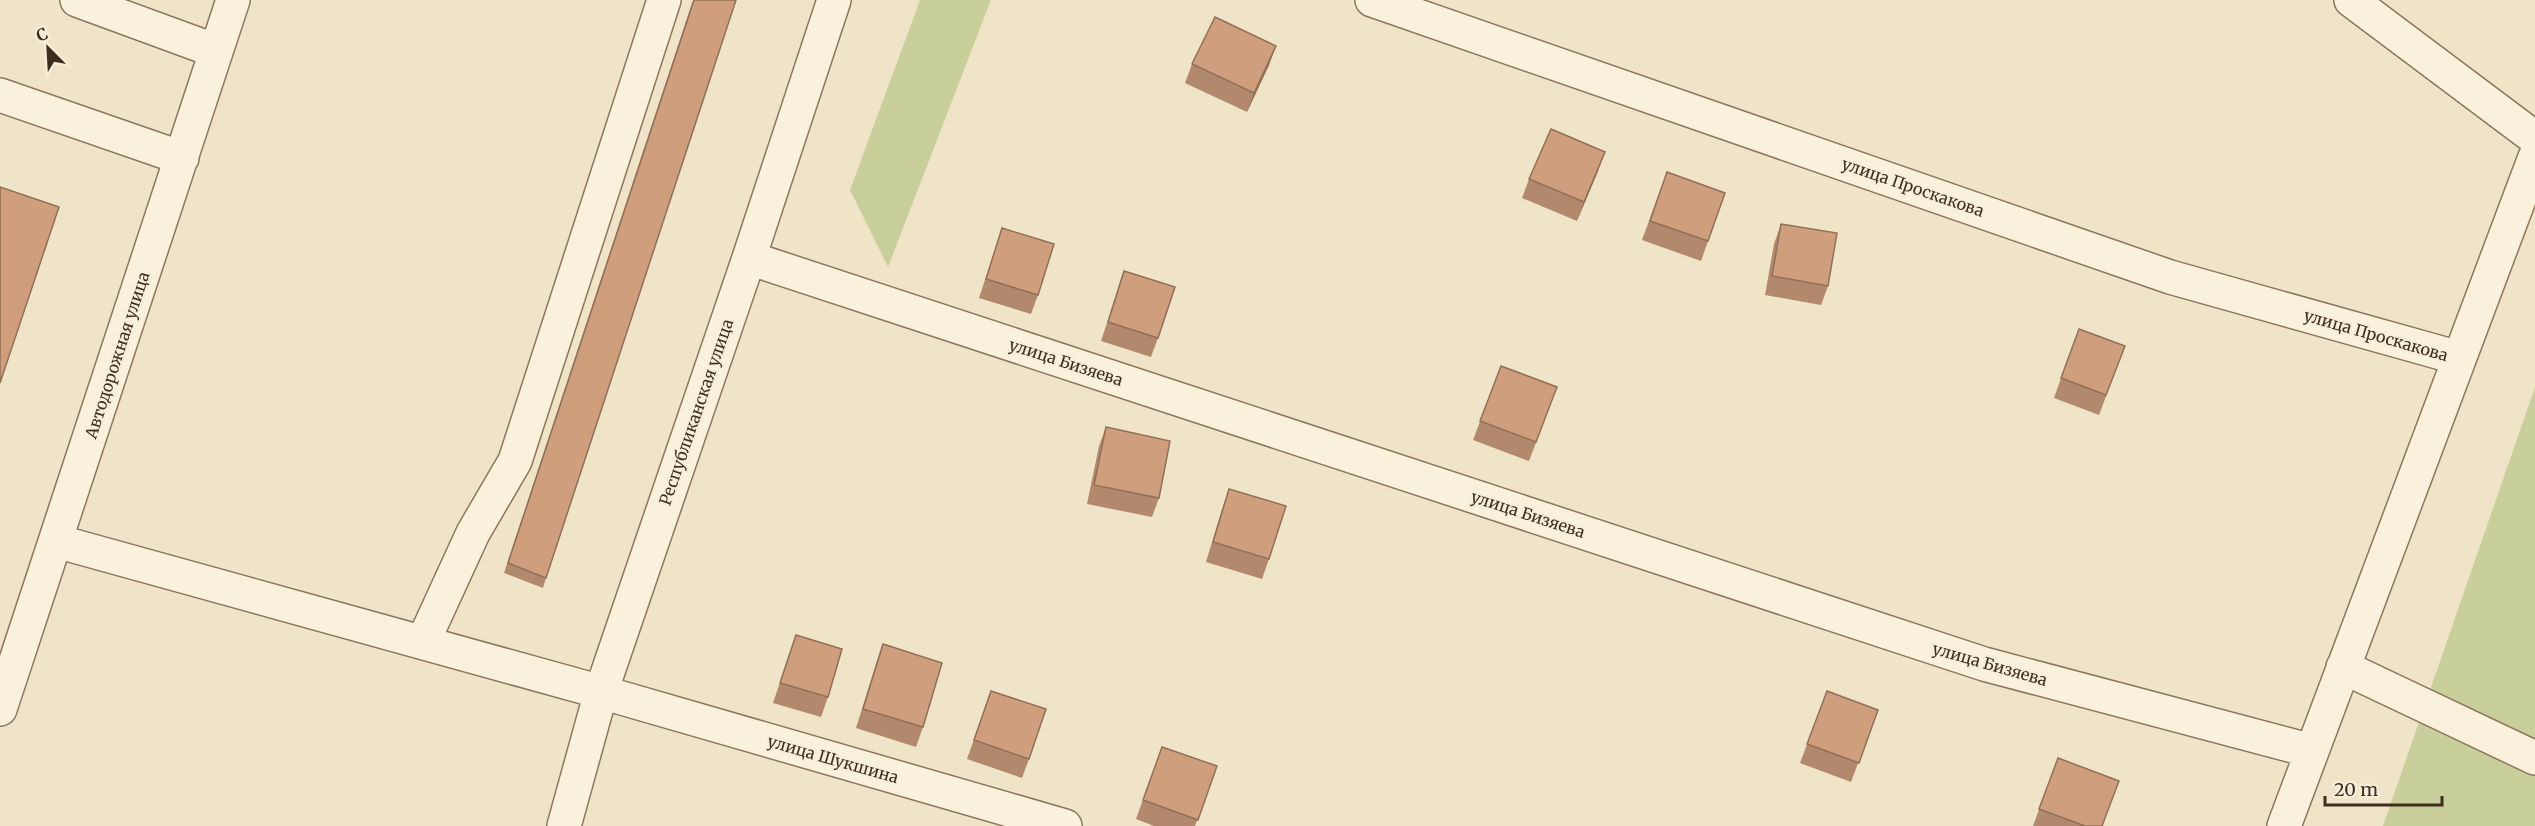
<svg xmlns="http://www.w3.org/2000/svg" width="2535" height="826" viewBox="0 0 2535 826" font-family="Merriweather,serif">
<rect width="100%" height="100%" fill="#f0e4c8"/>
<path fill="#c9cf9b" d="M920 0H991L888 267 850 190Z
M2535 387V826H2383Z"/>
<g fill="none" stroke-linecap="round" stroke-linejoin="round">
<g stroke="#8d765c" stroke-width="36">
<path id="minor" d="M77 0 216 51
M1372 0 2170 277 2459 358
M2351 0 2535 138
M0 95 182 158
M749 258 1984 664 2312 751
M56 541 601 692 1065 826
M423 642 473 533 515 461 664 0
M2343 667 2535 758
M0 709 233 0
M564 826 601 692 749 258 834 0
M2284 826 2535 157"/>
</g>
<use href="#minor" stroke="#faf1dc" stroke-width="33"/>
</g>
<path fill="#b2896c" d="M693 0 546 578 543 588 504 573Z
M1192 64 1269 65 1247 112 1185 83Z
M1598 171 1577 221 1522 198 1529 179Z
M1667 172 1725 193 1701 261 1642 240Z
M1781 224 1828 286 1821 305 1765 295 1774 244Z
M1002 228 1038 295 1031 314 979 298Z
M1124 271 1158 338 1151 357 1101 341Z
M2125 346 2099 415 2054 398 2061 378Z
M1501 366 1557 387 1529 461 1473 440Z
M1106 427 1159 498 1152 517 1087 504 1099 446Z
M1229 489 1269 559 1262 579 1206 562 1222 509Z
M796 635 828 697 821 717 773 703Z
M883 644 923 727 916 747 856 728 876 664Z
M991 691 1029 759 1022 778 967 759Z
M1827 691 1878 710 1851 782 1800 763Z
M1162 747 1217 766 1195 826H1154L1136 819Z
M2058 758 2103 826H2033Z"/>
<path fill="#916f58" d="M1276 46 1269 65 1247 112 1254 93Z
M1605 152 1598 171 1577 221 1584 202Z"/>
<path fill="#cf9f7d" stroke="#916f58" stroke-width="1.5" d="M694 0H736L546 578 508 563Z
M1215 17 1276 46 1254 93 1192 64Z
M1551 129 1605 152 1584 202 1529 179Z
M1667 172 1725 193 1708 241 1650 221Z
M0 187 59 207 0 383Z
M1781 224 1837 233 1828 286 1772 276Z
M1002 228 1054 244 1038 295 986 279Z
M1124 271 1175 287 1158 338 1108 322Z
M2079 329 2125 346 2106 395 2061 378Z
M1501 366 1557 387 1536 442 1480 421Z
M1106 427 1170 441 1159 498 1094 485Z
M1229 489 1286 506 1269 559 1213 542Z
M796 635 842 649 828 697 780 683Z
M883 644 942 663 923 727 863 709Z
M991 691 1046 709 1029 759 974 740Z
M1827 691 1878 710 1859 763 1807 744Z
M1162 747 1217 766 1198 820 1143 800Z
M2058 758 2119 781 2102 826H2085L2039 809Z"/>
<g text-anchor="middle" stroke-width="4.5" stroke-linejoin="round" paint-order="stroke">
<g font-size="16" fill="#3d2e20" stroke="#f7eed8">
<text transform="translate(1913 187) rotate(19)" y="6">улица Проскакова</text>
<text transform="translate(2376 335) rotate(16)" y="6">улица Проскакова</text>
<text transform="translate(117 355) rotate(-72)" y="6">Автодорожная улица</text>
<text transform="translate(1066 362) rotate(18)" y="6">улица Бизяева</text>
<text transform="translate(696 412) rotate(-71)" y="6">Республиканская улица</text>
<text transform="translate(1528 514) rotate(18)" y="6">улица Бизяева</text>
<text transform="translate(1990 664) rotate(16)" y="6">улица Бизяева</text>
<text transform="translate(833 759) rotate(16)" y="6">улица Шукшина</text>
</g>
</g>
<g transform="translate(48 48) rotate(336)" stroke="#f7eed8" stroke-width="4.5" paint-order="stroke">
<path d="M0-4.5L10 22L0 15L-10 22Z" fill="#3d2e20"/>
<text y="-9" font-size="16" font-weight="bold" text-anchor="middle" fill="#3d2e20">С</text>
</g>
<path d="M2325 796v9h117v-9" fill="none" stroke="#3d2e20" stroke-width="3"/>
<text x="2334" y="796" font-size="18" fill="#3d2e20" stroke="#f7eed8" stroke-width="4.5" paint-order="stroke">20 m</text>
</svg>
